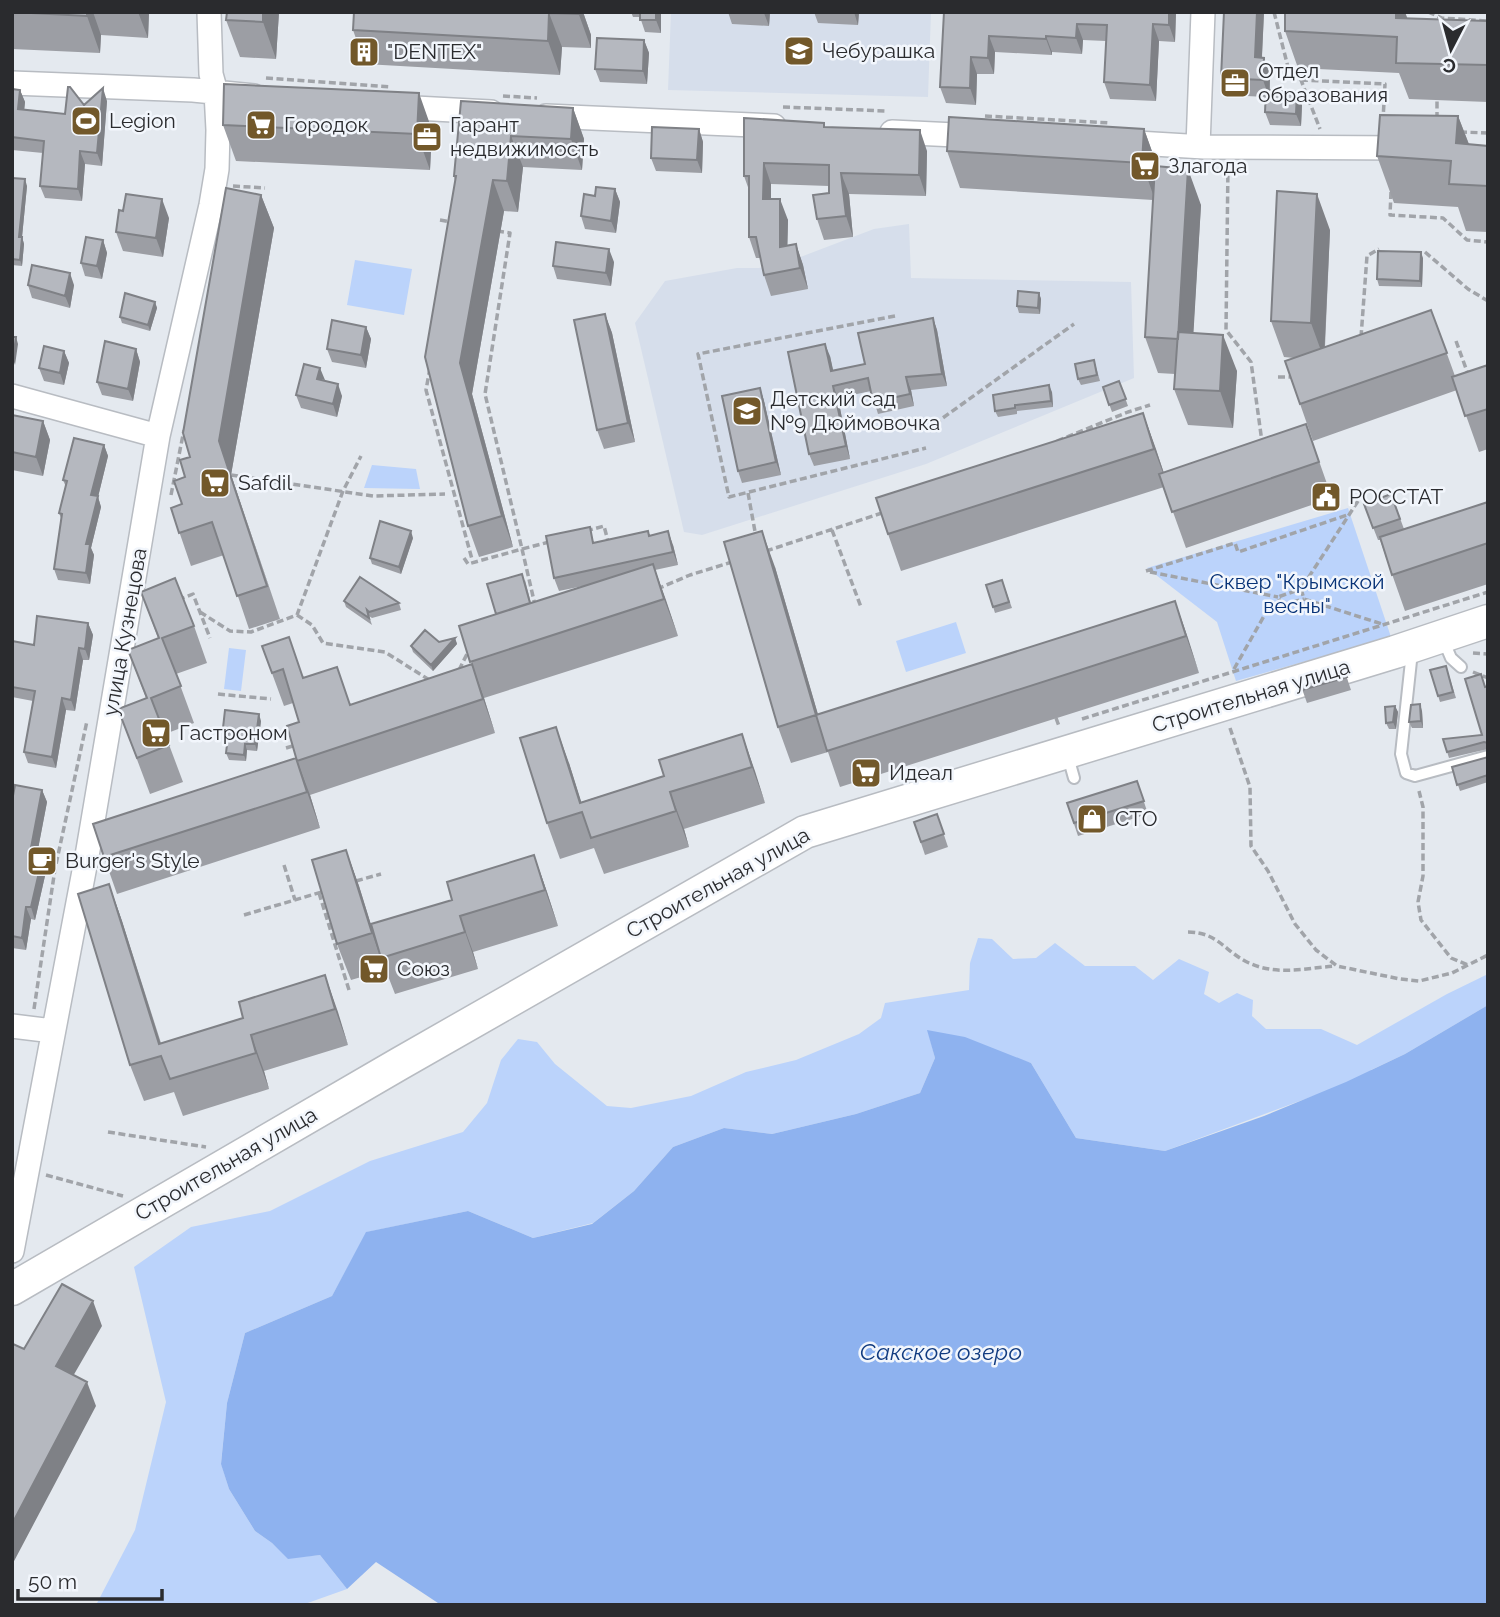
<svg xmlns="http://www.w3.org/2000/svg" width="1500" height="1617" viewBox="0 0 1500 1617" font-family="Raleway,sans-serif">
<rect width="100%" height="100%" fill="#e4e9ef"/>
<path fill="#d6deeb" d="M671 12H931L928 97 668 90Z
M909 224 911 278 1131 282 1134 378 926 464 702 535 684 532 635 323 665 281 737 268H759L790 261 874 229Z"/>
<path fill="#bbd3fb" d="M355 260 412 269 404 315 347 305Z
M372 465 416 469 420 489 364 488Z
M1348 508 1391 637 1236 681 1217 622 1147 568Z
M956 622 966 653 906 672 896 641Z
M229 648 246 650 241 691 224 689Z
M978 938 992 939 1013 959 1036 958 1055 943 1085 966H1135L1153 980 1179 959 1209 972 1204 994 1219 1003 1237 993 1253 1000 1252 1016 1266 1029H1321L1357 1045 1447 994 1488 974V1005L1405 1054 1371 1070 1354 1144 1316 1095 1165 1151 1076 1138 1031 1063 928 1031 935 1058 920 1093 856 1114 772 1134 724 1128 673 1147 634 1191 593 1223 533 1238 468 1211 367 1232 332 1296 245 1333 227 1403 221 1463 229 1489 255 1531 272 1543 288 1558 320 1555 347 1589 302 1605H96L135 1530 166 1402 134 1267 191 1227 270 1211 370 1161 463 1132 487 1103 501 1060 518 1039 537 1042 555 1064 607 1106 631 1108 691 1096 746 1072 796 1060 859 1034 881 1018 885 1003 969 990 970 963Z"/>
<path fill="#8eb2ef" d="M1488 1005V1605H441L376 1562 347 1589 320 1555 288 1559 272 1543 255 1531 229 1489 221 1464 227 1403 245 1333 332 1296 366 1232 468 1211 533 1238 592 1224 634 1191 673 1147 724 1128 772 1134 856 1114 920 1093 935 1058 927 1030 965 1037 1031 1063 1076 1138 1165 1151 1264 1116 1346 1082 1405 1054Z"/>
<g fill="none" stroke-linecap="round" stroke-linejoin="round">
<g stroke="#b8bcc2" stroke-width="14">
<path id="lane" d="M1442 637 1451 658 1461 667
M1409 652 1411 661 1401 754 1406 773 1415 776 1488 756
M1067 753 1074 778"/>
</g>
<g stroke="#b8bcc2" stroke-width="26">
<path id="street" d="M12 83 193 90 254 96
M396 107 491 112
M546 116 774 126
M892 132 977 136
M1120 142 1204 147 1407 148
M1198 146 1203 12
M12 396 158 436
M12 1026 53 1031
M12 1251 88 850 158 436 211 205 217 169 218 130 216 92 211 74 209 12"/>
</g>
<g stroke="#b8bcc2" stroke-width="35">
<path id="secondary" d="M12 1289 399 1064 805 832 1395 652 1488 621"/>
</g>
<path stroke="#a1a4a9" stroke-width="3.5" stroke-dasharray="7 3.5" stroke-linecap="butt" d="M1274 12 1288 67 1301 80 1320 129
M1428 12 1442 18 1488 21
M266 78 390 87
M1301 80 1385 84 1383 120
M503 96 537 98
M783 107 887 111
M985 116 1110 123
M1437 119V100
M1460 132 1488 133
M1228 165 1226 330 1251 362 1262 442
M233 186 265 188
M1391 192 1390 215 1443 218 1467 240 1488 242
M440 220 452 222
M497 231 510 233 485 394 522 549 549 542
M1425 252 1468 289 1488 301
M895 316 698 354 729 497 926 448
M1361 337 1367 256 1379 249
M1456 341 1468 374
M430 368 426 390 473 563
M1278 377H1294
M926 430 1074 324
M1057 441 1128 412 1150 405
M231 475 373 496 445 494
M748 493 756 537
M171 495 184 430
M1358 501 1301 589 1304 599 1382 624
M832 530 861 607
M586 531 604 526 609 545
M766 551 885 512
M464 558 468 564 522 549 535 605
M1146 571 1235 543 1238 552 1350 514
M1150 572 1278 597
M657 589 690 575 732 562
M178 600 193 594 210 638
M1282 605 1278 597 1301 589
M200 612 230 631 251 632 297 615 343 491 361 456
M297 615 312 625 323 643 385 652 431 681
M1473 653 1488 654
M1234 669 1268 609 1304 599
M459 670 470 648
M1473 672 1488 678
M218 694 271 699
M1056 718 1059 726
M1082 719 1488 592
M1230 728 1250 787 1251 846 1268 871 1295 924 1316 950 1337 966 1400 979 1419 981 1452 973 1488 955
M286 748 296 745
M1419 791 1423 807V876L1418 902 1421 920 1451 958 1468 965
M284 865 295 900
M356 881 381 874
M319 893 349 990
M244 915 325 891
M1188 932C1218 932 1225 952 1249 963 1277 976 1307 968 1335 966
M34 1009 55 869 87 721
M108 1132 206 1147
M46 1175 123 1196"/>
<use href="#lane" stroke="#fff" stroke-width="10"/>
<use href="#street" stroke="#fff" stroke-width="23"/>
<use href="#secondary" stroke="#fff" stroke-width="32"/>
</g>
<path fill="#9c9ea4" d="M12 12H149L148 38 101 35 100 53 12 49Z
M227 12H279L276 59 240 57 226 20Z
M354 12H583L591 35V48L562 47 560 75 365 64 353 30Z
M631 12H661V33L645 32 640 17H633Z
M728 12H770L769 26 732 24Z
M814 12H859L858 25 818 23Z
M944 12H1176L1175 42 1159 41 1156 101 1110 99 1104 82 1106 41 1083 40 1082 54 1052 52V55L995 52 994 74H977L976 105 946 103 940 87Z
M1224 12H1264L1262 57 1264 58 1270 75V90L1302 105 1301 126 1270 125 1265 112 1266 97 1227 95 1221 78Z
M1405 12 1407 19 1488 21V102L1409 99 1399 73 1298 68 1285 31Z
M644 40 649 53 647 84 600 82 595 69Z
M12 89 20 90 25 102 24 110 65 114 84 105 107 101 102 166 85 164 82 201 45 198 40 186 43 153 12 150Z
M461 101 573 108 584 139 582 170 523 167 518 212 504 211 472 394 513 547 479 557 468 526 455 181 454 176Z
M1458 116 1469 144 1488 146V232L1466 231 1458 207 1394 203 1377 156Z
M824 123 825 127 927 151 926 196 849 194 853 237 824 240 817 219 829 193V186L771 184V199L788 220 787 246 796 244 803 265 808 289 771 296 764 275 760 258H756L749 237V190L744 176Z
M223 125 432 130 430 170 236 161Z
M699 129 703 142 702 173 656 171 651 158Z
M1144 129 1157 166 1201 205 1193 333 1237 371 1233 428 1188 425 1174 389 1175 374 1158 373 1145 337 1153 200 960 188 947 151Z
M12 178 27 186 22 237 24 244 22 266 12 265Z
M615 189 620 202 616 233 585 229 581 216Z
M261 195 274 228 231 475 280 619 249 629 224 555 191 566 171 508 182 504 185 477Z
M169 218 163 257 123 251 116 232Z
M1330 230 1325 347 1431 310 1455 376 1488 365V449L1479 452 1457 390 1313 441 1285 361 1294 358 1284 357 1271 321Z
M103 240 107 253 102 279 85 276 81 263Z
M1423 258 1422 287 1379 286 1377 279Z
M614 262 611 286 557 279 553 266Z
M28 285H74L70 308 32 298Z
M1039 293 1041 299 1040 314 1019 313 1017 306Z
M155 302 157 308 150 331 122 323 120 317Z
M605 314 612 333 635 442 604 449 597 430Z
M933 318 937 330 947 386 911 390 914 406 878 414 871 391 838 398 850 459 814 466 809 454 830 356 833 371 865 364Z
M366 327 371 339 366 368 332 362 327 349Z
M136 349 140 362 133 401 102 395 97 382Z
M64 351 69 363 64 385 44 381 39 368Z
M1094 360 1100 381 1081 385 1078 379Z
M325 381 342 396 337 417 301 408 296 395Z
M1119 381 1128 406 1112 412 1103 387Z
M760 388 764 401 781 475 742 483 738 471Z
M1052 392 1053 407 1017 411V414L998 417 995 411Z
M1143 413 1164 473 1306 424 1332 498 1186 548 1164 487 901 571 888 534Z
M12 415 43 421 50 440 43 476 12 470Z
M104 445 108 456 98 497 101 507 91 548 94 555 90 584 58 580 54 569 61 518 59 513 66 487 63 480Z
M1391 494 1404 529 1488 502V584L1405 611 1380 540H1378L1364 504Z
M649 536 673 545 678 565 655 570 678 636 484 698 495 733 310 795 320 828 117 894 104 857 296 758 299 722 293 703 284 706 262 646 304 678 350 705 472 664 459 626 496 614 525 580 531 603 583 586 559 591 554 578 595 543Z
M413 538 401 574 372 564 370 558Z
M775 567 818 715 1175 601 1199 673 840 787 828 752 791 763 778 727Z
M1002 580 1012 608 995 613 986 585Z
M141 592 194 626 207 663 176 674 194 723 165 734 183 782 150 794 118 709 146 698 128 650 158 638Z
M344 601 399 603 401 610 372 618 369 616 372 625 346 607Z
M88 623 93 635 89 660H83L75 711 66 710 56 768 28 763 24 752 33 701 12 697V641L34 645Z
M455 638 457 644 433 671 413 652 411 646 439 642Z
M1446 666 1456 698 1440 702 1430 670Z
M1345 672 1351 690 1307 703 1301 686Z
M1488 686V749L1449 758 1443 739 1482 735 1486 687Z
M1395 706 1398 712 1396 729H1389L1386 723Z
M1422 711 1423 728H1412L1409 722Z
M261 721 257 751 247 750 246 761 229 760 226 753 228 734H225L223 728Z
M742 734 765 803 684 829 689 847 604 874 594 848 560 859 547 823 569 763 581 802 664 776Z
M1488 757V782L1460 791 1452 767Z
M1137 781 1148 814 1078 836 1067 803Z
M42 790 47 802 37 854 43 855 47 867 35 920 31 919 26 950 12 948V801Z
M937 814 948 847 925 855 914 822Z
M346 850 359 886 385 970 351 980 337 944Z
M534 855 547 892 558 926 473 952 478 969 395 994 381 958 452 900Z
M109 884 122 921 161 1043 243 1018 325 975 348 1045 264 1071 269 1089 183 1116 174 1092 144 1101 130 1065Z"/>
<path fill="#7f8186" d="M87 12H93L101 35 100 53 87 16Z
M138 12H149L148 38Z
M263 12H279L276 59 263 22Z
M578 12H583L591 35V48Z
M656 12H661V33L656 20Z
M764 12H770L769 26 764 13Z
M854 12H859L858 25Z
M1169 12H1176L1175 42 1169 25Z
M1257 12H1264L1261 74 1255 57Z
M1396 12H1405L1411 28 1396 18Z
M549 13 562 47 560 75 548 41Z
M1077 24 1083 40 1082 54 1076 38Z
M1153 24 1159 41 1156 101 1150 85Z
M989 36 995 52 994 74 988 58Z
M1046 36 1052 52V55L1046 39Z
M644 40 649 53 647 84 643 71Z
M971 57 977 74 976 105 970 88Z
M1264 58 1270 75 1269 97 1263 80Z
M103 88 107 101 102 166 97 153Z
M20 90 25 102 23 122 18 109Z
M1297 92 1302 105 1301 126 1296 114Z
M419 93 432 130 430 170 417 134Z
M573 108 584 139 582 170 571 139Z
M1458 116 1476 163 1456 143Z
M699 129 703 142 702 173 697 160Z
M1144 129 1157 165 1155 200 1142 163Z
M920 130 927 151 926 196 919 175Z
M511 136 523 167 518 212 507 181Z
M80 151 85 164 82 201 78 189Z
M764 163 771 184V220L763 199Z
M1188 169 1201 205 1191 375 1178 339Z
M841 173 849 194 853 237 846 216Z
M25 179 27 186 22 237 24 244 22 266 20 260 19 237Z
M493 180 504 211 472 394 513 547 502 516 460 363Z
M615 189 620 202 616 233 611 221Z
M1317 194 1330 230 1324 359 1311 323Z
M261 195 274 228 231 475 280 619 219 441Z
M162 199 169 218 163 257 156 238Z
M780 199 788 220 787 268 780 247Z
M103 240 107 253 102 279 97 266Z
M796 244 803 265 808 289 800 268Z
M609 249 614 262 611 286 606 273Z
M1421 252 1423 258 1422 287 1420 281Z
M70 273 74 285 70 308 65 296Z
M1039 293 1041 299 1040 314 1038 308Z
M155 302 157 308 150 331 148 325Z
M605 314 612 333 635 442 628 423Z
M933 318 937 330 947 386 942 374Z
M366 327 371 339 366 368 361 355Z
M1223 335 1237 371 1233 428 1220 391Z
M16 337 18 344 15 365 13 359Z
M825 344 830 356 836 383 831 371Z
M136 349 140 362 133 401 128 389Z
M64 351 69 363 64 385 60 373Z
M320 368 325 380 317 379Z
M906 377 911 390 914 406 910 394Z
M338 384 342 396 337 417 333 404Z
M1049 385 1052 392 1053 407 1051 401Z
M833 386 838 398 850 459 846 446Z
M760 388 764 401 781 475 776 462Z
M1143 413 1156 449 1168 486 1154 449Z
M43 421 50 440 43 476 36 457Z
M104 445 108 456 98 497 101 507 91 548 94 555 90 584 86 573V544L91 495Z
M411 531 413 538 401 574 399 567Z
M668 531 673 545 678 565 673 552Z
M762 531 775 567 829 752 816 715Z
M653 564 666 600 678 636 664 599Z
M1175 601 1188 638 1199 673 1186 636Z
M88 623 93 635 89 660 85 649Z
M455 638 457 644 433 671 431 665Z
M79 648 83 660 75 711 71 700Z
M472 664 484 698 495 733 483 699Z
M62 698 66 710 56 768 52 757Z
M1420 704 1422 711 1423 728 1421 721Z
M1395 706 1398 712 1396 729 1393 722Z
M259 714 261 721 257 751 255 744Z
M556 727 569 763 593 839 580 803Z
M742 734 755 771 765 803 752 767Z
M245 744 247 750 246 761 244 755Z
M296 758 310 795 320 828 307 792Z
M42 790 47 802 35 865 30 853Z
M670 792 684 829 689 847 676 811Z
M346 850 359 886 385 970 372 933Z
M43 855 47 867 35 920 31 907Z
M534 855 547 892 558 926 545 890Z
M109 884 122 921 172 1080 159 1044Z
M26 907 31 919 26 950 22 938Z
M460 916 473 952 478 969 465 932Z
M325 975 338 1012 348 1045 335 1009Z
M251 1035 264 1071 269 1089 256 1053Z
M12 1049 14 1053 12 1068Z
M93 1301 102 1326 65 1390 56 1366Z
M87 1382 96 1406 12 1565V1524Z"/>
<path fill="#b5b8bf" stroke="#7f8186" stroke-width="2" d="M12 12H87V16Z
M227 12H263V22L226 20Z
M354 12H578V14L549 13 548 41 353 30Z
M640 12H656V20H640Z
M944 12H1169V25L1153 24 1150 85 1104 82 1107 25 1077 24 1076 38 1046 36V39L989 36 988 58 971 57 970 88 940 87Z
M1224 12H1257L1255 57 1264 58 1263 80 1221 78Z
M1285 12H1396V18L1488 21V65L1396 63 1397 37 1285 31Z
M597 38 644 40 643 71 595 69Z
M224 84 419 93 417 134 223 125Z
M68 87H70L84 105 103 88 97 153 80 151 78 189 40 186 44 141 12 137V89L20 90 18 109 65 114Z
M1266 90 1297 92 1296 114 1265 112Z
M461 101 573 108 571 139 511 136 507 181 493 180 460 363 502 516 468 526 425 357 456 176H454Z
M1380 115 1458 116 1456 143 1488 146V186L1449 184 1451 161 1377 156Z
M949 117 1144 129 1142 163 947 151Z
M744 118 824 123V127L920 130 919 175 841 173 846 216 817 219 813 195 829 193V165L764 163 763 199H780V247L796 244 800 268 764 275 756 237H749V176H744Z
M652 127 699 129 697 160 651 158Z
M1155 166 1188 169 1178 339 1145 337Z
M12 178 25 179 19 237H22L20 260 12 259Z
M596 187 615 189 611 221 581 216 584 194 595 196Z
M226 188 261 195 219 441 267 586 237 596 212 522 179 533 171 508 182 504 174 481 185 477 180 460 190 457 183 433Z
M1277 191 1317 194 1311 323 1271 321Z
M126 194 162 199 156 238 116 232 119 210 123 211Z
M86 237 103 240 97 266 81 263Z
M556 242 609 249 606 273 553 266Z
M1378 251 1421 252 1420 281 1377 279Z
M32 265 70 273 65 296 28 285Z
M1018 291 1039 293 1038 308 1017 306Z
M125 293 155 302 148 325 120 317Z
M1431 310 1447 353 1300 404 1285 361Z
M605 314 628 423 597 430 574 320Z
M933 318 942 374 906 377 910 394 873 402 868 378 833 386 846 446 809 454 788 352 825 344 831 371 865 364 858 333Z
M332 320 366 327 361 355 327 349Z
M1178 332 1223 335 1220 391 1174 389Z
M12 337H16L13 359H12Z
M105 341 136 349 128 389 97 382Z
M44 346 64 351 60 373 39 368Z
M1094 360 1097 375 1078 379 1075 364Z
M304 364 320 368 317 379 338 384 333 404 296 395Z
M1488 365V409L1465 416 1452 377Z
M1119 381 1126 399 1109 405 1103 387Z
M1049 385 1051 401 1015 405V408L995 411 993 395Z
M760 388 776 462 738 471 722 396Z
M1143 413 1154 449 888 534 876 498Z
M12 415 43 421 36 457 12 452Z
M1306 424 1319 462 1172 512 1159 474Z
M74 438 104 445 91 495 98 496 86 544H90L86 573 54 569 62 514 59 513 67 481 63 480Z
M1391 494 1400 519 1373 528 1364 504Z
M1488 502V543L1392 575 1380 537Z
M380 521 411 531 399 567 370 558Z
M590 527 593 543 648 531 649 536 668 531 673 552 554 578 546 536Z
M762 531 816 715 778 727 724 542Z
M653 564 664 599 470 662 459 626Z
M522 574 530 603 496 614 487 584Z
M360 577 399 603 369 612 367 610 369 618 344 601Z
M175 578 194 626 162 638 181 686 151 698 169 745 137 758 118 709 147 698 128 650 159 638 141 592Z
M1002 580 1009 602 993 607 986 585Z
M1175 601 1186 636 827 751 816 715Z
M37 616 88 623 85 649 79 648 71 700 62 698 52 757 24 752 35 691 12 687V641L34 645Z
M425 630 439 642 455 638 431 665 411 646Z
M289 637 303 678 337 667 350 705 472 664 483 699 297 761 287 726 299 722 283 669 272 673 262 646Z
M1446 666 1453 692 1438 696 1430 670Z
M1345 672 1347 677 1302 690 1301 686Z
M1481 674 1485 687 1488 686V743L1484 742 1447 752 1443 739 1482 735 1465 679Z
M1420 704 1421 721 1409 722 1411 705Z
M1395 706 1393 722 1386 723 1385 707Z
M225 710 259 714 255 744H245L244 755 226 753 229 728H223Z
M556 727 580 803 664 776 659 760 742 734 752 767 670 792 676 811 591 838 582 812 547 823 520 738Z
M1488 757V775L1457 785 1452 767Z
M296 758 307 792 104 857 93 824Z
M1137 781 1144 801 1074 823 1067 803Z
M15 785 42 790 30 853 43 855 31 907H26L22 938 12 936V801Z
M937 814 944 834 921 842 914 822Z
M346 850 372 933 337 944 312 860Z
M534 855 545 890 460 916 465 932 381 958 371 924 452 900 447 882Z
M109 884 159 1044 243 1018 239 1002 325 975 335 1009 251 1035 256 1053 170 1079 161 1056 130 1065 78 894Z
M62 1284 93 1301 56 1366 87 1382 12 1524V1345L13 1344 24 1349Z"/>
<defs>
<g id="school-square" transform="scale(1.575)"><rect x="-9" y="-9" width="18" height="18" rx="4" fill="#72582a" stroke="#f2f6fc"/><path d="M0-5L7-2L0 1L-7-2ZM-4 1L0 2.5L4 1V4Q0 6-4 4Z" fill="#fff"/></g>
<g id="building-square" transform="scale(1.575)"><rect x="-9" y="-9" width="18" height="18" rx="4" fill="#72582a" stroke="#f2f6fc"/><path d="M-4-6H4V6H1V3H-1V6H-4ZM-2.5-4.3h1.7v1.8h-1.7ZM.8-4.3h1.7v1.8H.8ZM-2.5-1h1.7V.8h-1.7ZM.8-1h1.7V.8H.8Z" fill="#fff"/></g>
<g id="office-square" transform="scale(1.575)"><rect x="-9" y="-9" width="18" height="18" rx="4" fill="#72582a" stroke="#f2f6fc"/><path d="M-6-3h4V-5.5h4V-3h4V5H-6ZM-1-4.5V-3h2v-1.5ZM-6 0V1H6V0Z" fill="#fff"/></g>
<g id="stadium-square" transform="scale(1.575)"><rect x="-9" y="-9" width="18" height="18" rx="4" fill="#72582a" stroke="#f2f6fc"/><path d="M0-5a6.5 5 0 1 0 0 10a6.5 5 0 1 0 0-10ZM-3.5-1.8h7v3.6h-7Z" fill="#fff"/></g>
<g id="supermarket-square" transform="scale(1.575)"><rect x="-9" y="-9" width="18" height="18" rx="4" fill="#72582a" stroke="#f2f6fc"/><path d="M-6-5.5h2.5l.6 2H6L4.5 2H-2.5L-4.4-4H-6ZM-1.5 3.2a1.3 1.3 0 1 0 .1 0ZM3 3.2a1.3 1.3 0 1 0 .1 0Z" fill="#fff"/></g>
<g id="civic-square" transform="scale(1.575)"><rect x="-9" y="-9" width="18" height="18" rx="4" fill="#72582a" stroke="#f2f6fc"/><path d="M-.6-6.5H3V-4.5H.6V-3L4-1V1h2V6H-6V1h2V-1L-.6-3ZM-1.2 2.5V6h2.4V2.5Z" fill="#fff"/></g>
<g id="shop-square" transform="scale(1.575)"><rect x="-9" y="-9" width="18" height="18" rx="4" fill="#72582a" stroke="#f2f6fc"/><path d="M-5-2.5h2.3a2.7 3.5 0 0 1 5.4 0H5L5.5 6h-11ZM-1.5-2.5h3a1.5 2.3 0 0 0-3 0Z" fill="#fff"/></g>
<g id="cafe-square" transform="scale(1.575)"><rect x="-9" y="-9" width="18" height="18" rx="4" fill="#72582a" stroke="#f2f6fc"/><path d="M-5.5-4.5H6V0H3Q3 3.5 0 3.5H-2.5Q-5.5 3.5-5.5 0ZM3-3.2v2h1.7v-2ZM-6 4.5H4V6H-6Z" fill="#fff"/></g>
</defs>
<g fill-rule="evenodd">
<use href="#school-square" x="799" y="51"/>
<use href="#building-square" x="364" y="52"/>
<use href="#office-square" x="1235" y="83"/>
<use href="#stadium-square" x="86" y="121"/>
<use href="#supermarket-square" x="261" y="125"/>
<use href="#office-square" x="427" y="137"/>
<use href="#supermarket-square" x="1145" y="166"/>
<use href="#school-square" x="747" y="411"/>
<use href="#supermarket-square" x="215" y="483"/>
<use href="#civic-square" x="1326" y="497"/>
<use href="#supermarket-square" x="156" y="733"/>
<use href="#supermarket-square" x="866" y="773"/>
<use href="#shop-square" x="1092" y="819"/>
<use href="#cafe-square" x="42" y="861"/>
<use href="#supermarket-square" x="374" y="969"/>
</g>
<g text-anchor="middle" stroke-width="5" stroke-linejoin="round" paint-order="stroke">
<g font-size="21" fill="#2a2b2e" stroke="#f2f6fc" text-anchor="start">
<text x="822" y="58">Чебурашка</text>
<text x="387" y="59">"DENTEX"</text>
<text x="1258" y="78">Отдел<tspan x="1258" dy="24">образования</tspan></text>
<text x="109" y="128">Legion</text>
<text x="284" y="132">Городок</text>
<text x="450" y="132">Гарант<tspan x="450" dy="24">недвижимость</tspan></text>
<text x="1168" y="173">Злагода</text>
<text x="770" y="406">Детский сад<tspan x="770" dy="24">№9 Дюймовочка</tspan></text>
<text x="238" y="490">Safdil</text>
<text x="1349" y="504">РОССТАТ</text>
<text x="179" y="740">Гастроном</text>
<text x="889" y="780">Идеал</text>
<text x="1115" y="826">СТО</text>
<text x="65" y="868">Burger's Style</text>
<text x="397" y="976">Союз</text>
</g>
<g font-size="21" fill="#073277" stroke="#f2f6fc">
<text x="1297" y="589">Сквер "Крымской<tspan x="1297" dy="24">весны"</tspan></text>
</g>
<g font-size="21" fill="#2a2b2e" stroke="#f2f6fc">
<text transform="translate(125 632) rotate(-80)" y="7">улица Кузнецова</text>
<text transform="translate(1251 696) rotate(-17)" y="7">Строительная улица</text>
<text transform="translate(718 883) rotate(-29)" y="7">Строительная улица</text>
<text transform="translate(226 1164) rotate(-30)" y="7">Строительная улица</text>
</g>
<g font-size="23" font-style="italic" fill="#113b80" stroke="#f2f6fc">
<text x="941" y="1360">Сакское озеро</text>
</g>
</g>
<rect width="1500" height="1617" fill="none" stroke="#2a2b2e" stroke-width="28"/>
<g transform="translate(1451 49) rotate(186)" stroke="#f2f6fc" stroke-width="5" paint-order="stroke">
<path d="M0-5L12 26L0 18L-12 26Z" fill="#2a2b2e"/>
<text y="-10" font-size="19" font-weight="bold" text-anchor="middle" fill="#2a2b2e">С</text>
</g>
<path d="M18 1589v10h144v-10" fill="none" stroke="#2a2b2e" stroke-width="3.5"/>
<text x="28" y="1589" font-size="21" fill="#2a2b2e" stroke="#f2f6fc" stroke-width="5" paint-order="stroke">50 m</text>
</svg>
